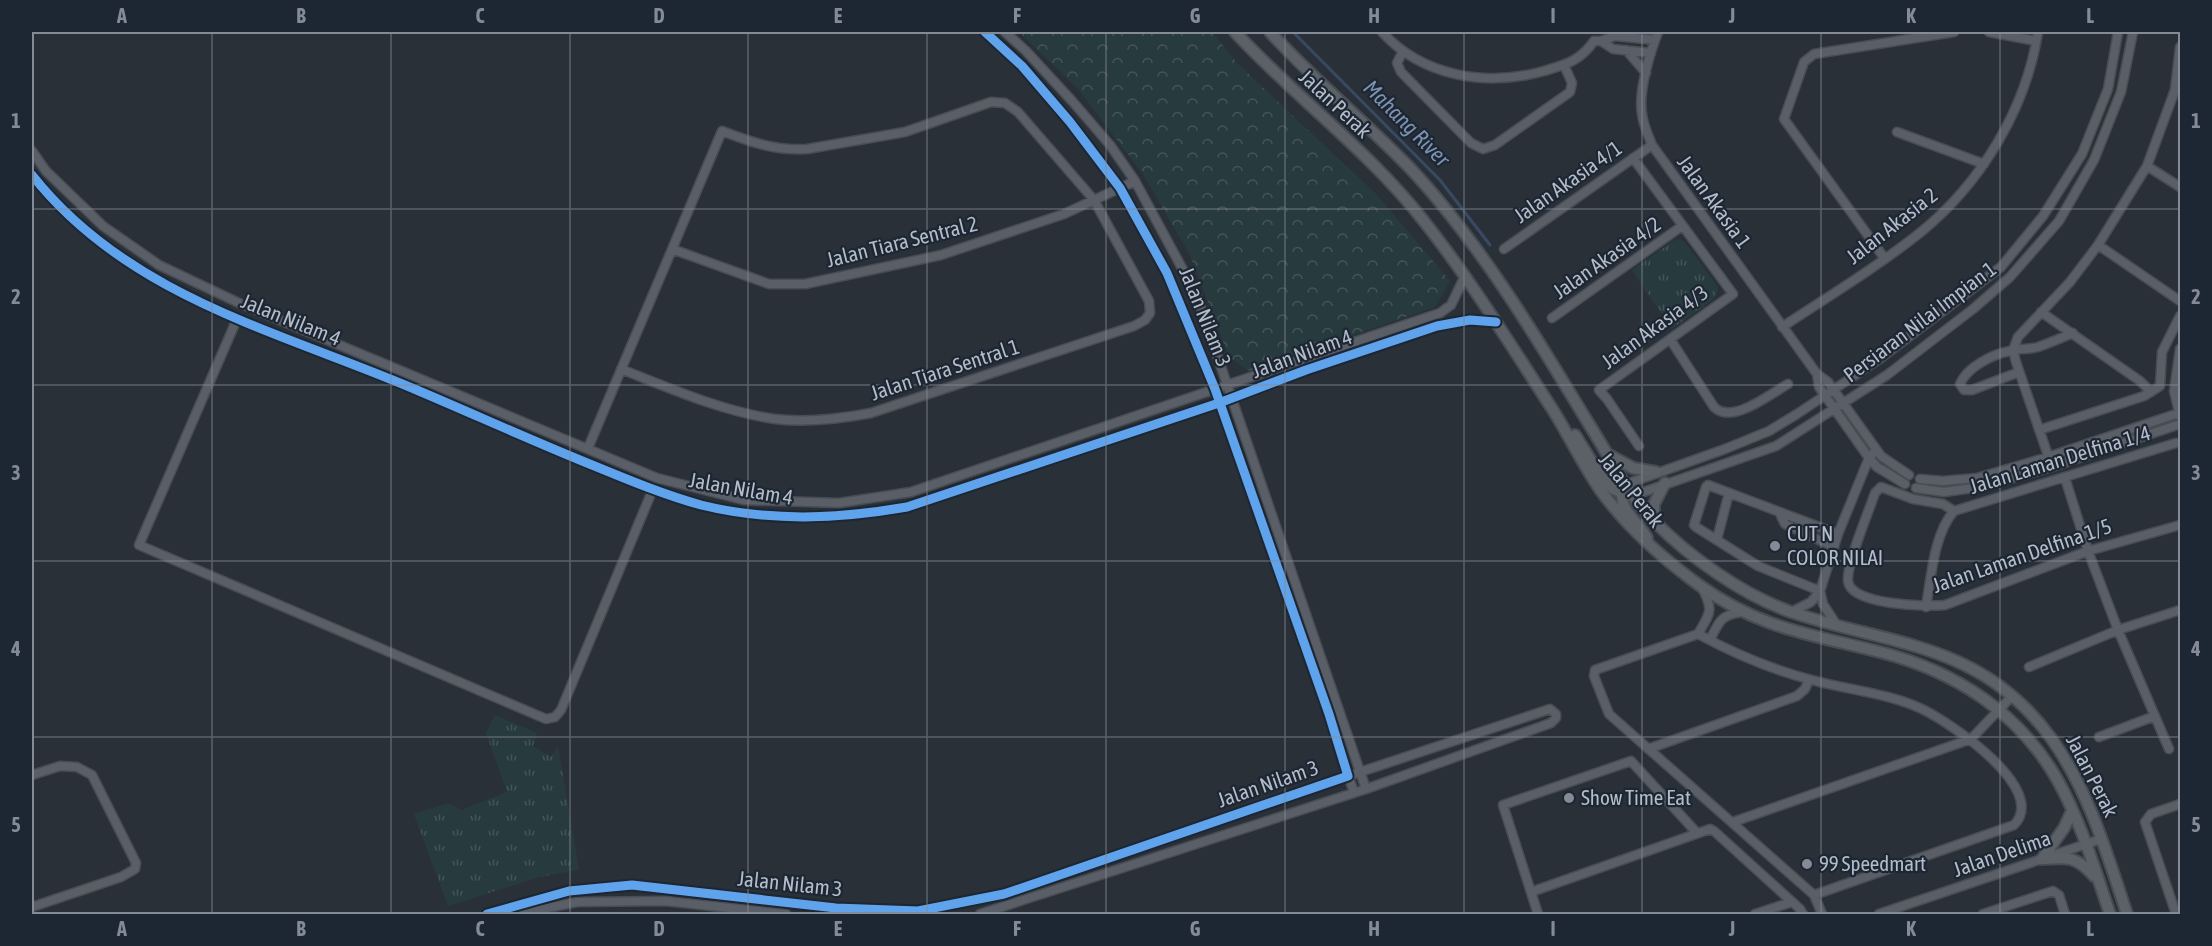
<svg xmlns="http://www.w3.org/2000/svg" width="2212" height="946" viewBox="0 0 2212 946" font-family="'Asap Condensed',sans-serif">
<defs>
<pattern id="grass-tufts" width="24" height="20" patternUnits="userSpaceOnUse" patternTransform="scale(1.5)"><rect width="24" height="20" fill="#273a3e"/><path d="M3 7l-1-3M5 7V3M7 7l1-3M15 17l-1-3M17 17v-4M19 17l1-3" fill="none" stroke="#445559"/></pattern>
<pattern id="forest-crowns" width="20" height="18" patternUnits="userSpaceOnUse" patternTransform="scale(1.5)"><rect width="20" height="18" fill="#273a3e"/><path d="M2 6a3 3 0 1 1 6 0M12 15a3 3 0 1 1 6 0" fill="none" stroke="#445559"/></pattern>
</defs>
<rect width="100%" height="100%" fill="#2a3038"/>
<path fill="url(#grass-tufts)" d="M1676 239 1684 241 1718 287 1715 298 1672 329 1632 270Z
M495 715 537 733 533 746 551 757 558 746 579 870 539 877 448 906 414 814 449 803 461 810 507 792 486 733Z"/>
<path fill="url(#forest-crowns)" d="M1019 32H1212L1238 64 1375 193 1450 281 1435 307 1249 371 1229 357 1190 255 1143 174 1078 89Z"/>
<g fill="none" stroke-linecap="round" stroke-linejoin="round">
<path stroke="#384963" stroke-width="3" d="M1293 32 1440 180 1490 245"/>
<g stroke="#484c53" stroke-width="11">
<path id="minor" d="M1382 32C1423 77 1487 87 1544 71 1567 64 1580 61 1594 41
M1658 32C1650 53 1638 91 1642 114 1643 124 1648 135 1652 145L1817 374 1828 382 1881 456 1909 475
M1989 32 2036 41
M1594 41H1601L1615 36 1655 40
M1601 41 1613 49 1651 53
M1626 50 1646 73
M1403 51 1397 63 1401 72 1471 143 1483 149 1495 145 1570 92 1572 83 1564 65
M1897 132 1984 164
M32 151 46 171 103 226 159 265 239 303 657 478 744 500 839 503 911 492 1440 313 1451 305 1465 276
M1633 158 1733 294 1599 390 1607 399 1639 446
M2147 166 2180 187
M32 175C129 298 282 332 419 391 478 416 537 443 597 467 631 481 665 495 701 505 770 522 838 519 907 507L1219 403 1306 370 1437 326 1470 320 1496 322
M2098 245 2180 301
M672 249 769 284H805L941 255 1064 214 1135 181
M1504 249 1652 145
M1885 259 1784 119 1804 62 1814 54 1954 32
M2041 312 2140 381 2151 392
M1552 318 1682 226
M237 319 139 545 546 719 555 717 561 710 653 489
M1782 327C1829 296 1877 267 1921 232 1981 183 2026 109 2038 32
M1670 339 1714 407C1732 425 1770 394 1788 384
M2019 372 1972 390H1964L1960 384C1967 367 1993 354 2010 351 2019 348 2028 350 2038 347 2050 343 2061 338 2073 333
M1817 374 1819 387 1869 458 1877 467 1905 484
M2180 416 2174 391 2180 349
M2039 430 2144 396 2160 386 2162 352 2180 316
M588 448 722 131C751 142 775 151 807 149L905 132 991 102 1005 103 1018 112 1094 200 1149 301 1150 313 1145 320 1134 326 871 413C839 419 807 423 775 419 724 412 669 388 621 369
M2052 467 2016 362 2013 350 2018 337 2070 282 2098 245 2147 166 2175 90 2180 47
M2065 478 2088 551 2118 630 2169 749
M1920 479 1943 481 1977 478 2048 457 2179 413
M1624 485 1725 449 1769 431 1797 414 1878 360 2001 267 2043 216 2082 154 2108 89 2118 32
M1916 488 1944 492 1980 487 2052 467 2180 424
M1632 496 1776 446 1887 375 1973 309 2010 277 2059 221 2094 160 2121 92 2133 32
M1954 511 2176 443
M1779 512 1785 524 1834 547
M1717 539 1729 493
M1820 591 1758 566 1696 527 1694 525 1706 487 1708 485 1838 534
M1820 591 1823 604 1836 624
M1926 607C1931 578 1934 533 1954 511L1943 504 1913 499 1881 487 1875 493C1869 511 1846 565 1848 581 1850 605 1926 607 1945 605L2088 551 2180 525
M1791 612 1811 602 1820 591 1838 534 1869 458 1876 450
M1698 634C1711 612 1714 610 1701 586
M1710 640C1719 622 1720 615 1742 612
M2029 667 2118 630 2180 610
M2099 737 2155 716
M1648 749 1797 696 1805 689 1809 680
M32 775 60 766 77 767 92 775 136 863 135 869 121 877 32 907
M1354 792 1348 776 1550 709 1556 714V718L1551 723 1366 789
M1733 822 1971 739 2012 696
M1531 892 1710 829 1714 831 1800 909 1803 914
M1814 895 2014 825C2049 789 1951 723 1922 709 1888 693 1848 690 1812 680 1773 670 1733 653 1698 634L1595 670 1594 676 1609 714 1814 895 1822 914
M487 914 569 891 632 885 836 908 918 911 1004 894 1348 776 1329 714 1215 389 1167 273 1120 188 1070 122 1022 66 985 32
M517 914 577 902 665 901 786 914
M980 914 1366 789 1196 294 1135 181 1110 145 1073 102 1026 51 1005 32
M1538 914 1503 805 1631 761 1697 833
M1755 914 1792 902
M1879 914 2101 839
M1983 914 2053 891 2059 895 2065 914
M2176 914 2145 822 2151 814 2180 804"/>
</g>
<g stroke="#484c55" stroke-width="14">
<path id="major" d="M1235 32C1295 97 1368 150 1423 220 1470 279 1510 344 1551 407 1569 435 1582 464 1601 491 1628 528 1662 558 1699 585 1760 629 1810 634 1880 652 1955 671 2020 713 2058 781 2081 822 2095 870 2110 914
M1270 32C1310 76 1357 115 1399 157 1427 184 1451 215 1474 246 1517 304 1554 367 1592 429 1613 462 1625 491 1653 520 1689 557 1743 595 1791 612 1892 646 1981 642 2051 738 2089 791 2107 854 2127 914
M1575 435 1601 477 1613 489 1632 496
M1609 455 1633 468 1656 472
M1623 488C1617 509 1637 520 1647 538
M1654 521V504L1665 483
M2042 859C2068 857 2076 856 2094 876
M2042 859 2064 828 2072 811"/>
</g>
<use href="#minor" stroke="#5a5e66" stroke-width="8"/>
<use href="#major" stroke="#5c6168" stroke-width="10"/>
<g stroke="#1d2633" stroke-width="13">
<path id="cycleway" d="M32 175C129 298 282 332 419 391 478 416 537 443 597 467 631 481 665 495 701 505 770 522 838 519 907 507L1219 403 1306 370 1437 326 1470 320 1496 322
M487 914 569 891 632 885 836 908 918 911 1004 894 1348 776 1329 714 1215 389 1167 273 1120 188 1070 122 1022 66 985 32"/>
</g>
<use href="#cycleway" stroke="#60a3ed" stroke-width="9"/>
</g>
<path fill="none" stroke="#848b96" stroke-width="1.5" stroke-opacity="0.55" d="M212 32V914M391 32V914M570 32V914M748 32V914M927 32V914M1106 32V914M1285 32V914M1464 32V914M1642 32V914M1821 32V914M2000 32V914M32 209H2180M32 385H2180M32 561H2180M32 737H2180"/>
<g fill="#848b96" stroke="#1d2633" stroke-width="2">
<circle cx="1775" cy="546" r="6"/>
<circle cx="1569" cy="798" r="6"/>
<circle cx="1807" cy="864" r="6"/>
</g>
<g text-anchor="middle" stroke-width="4.5" stroke-linejoin="round" paint-order="stroke">
<g font-size="21" fill="#b4bcc9" stroke="#1d2633">
<text transform="translate(1335 104) rotate(43)" y="7">Jalan Perak</text>
<text transform="translate(1568 182) rotate(-35)" y="7">Jalan Akasia 4/1</text>
<text transform="translate(1714 202) rotate(54)" y="7">Jalan Akasia 1</text>
<text transform="translate(1892 226) rotate(-38)" y="7">Jalan Akasia 2</text>
<text transform="translate(902 242) rotate(-14)" y="7">Jalan Tiara Sentral 2</text>
<text transform="translate(1607 258) rotate(-35)" y="7">Jalan Akasia 4/2</text>
<text transform="translate(1205 317) rotate(68)" y="7">Jalan Nilam 3</text>
<text transform="translate(291 320) rotate(22)" y="7">Jalan Nilam 4</text>
<text transform="translate(1920 322) rotate(-37)" y="7">Persiaran Nilai Impian 1</text>
<text transform="translate(1655 327) rotate(-36)" y="7">Jalan Akasia 4/3</text>
<text transform="translate(1302 354) rotate(-20)" y="7">Jalan Nilam 4</text>
<text transform="translate(945 370) rotate(-18)" y="7">Jalan Tiara Sentral 1</text>
<text transform="translate(2060 460) rotate(-17)" y="7">Jalan Laman Delfina 1/4</text>
<text transform="translate(741 489) rotate(10)" y="7">Jalan Nilam 4</text>
<text transform="translate(1631 490) rotate(51)" y="7">Jalan Perak</text>
<text transform="translate(2022 556) rotate(-19)" y="7">Jalan Laman Delfina 1/5</text>
<text transform="translate(2092 776) rotate(63)" y="7">Jalan Perak</text>
<text transform="translate(1268 784) rotate(-19)" y="7">Jalan Nilam 3</text>
<text transform="translate(2002 854) rotate(-19)" y="7">Jalan Delima</text>
<text transform="translate(790 884) rotate(6)" y="7">Jalan Nilam 3</text>
</g>
<g font-size="21" fill="#b4bcc9" stroke="#1d2633" text-anchor="start">
<text x="1787" y="541">CUT N<tspan x="1787" dy="24">COLOR NILAI</tspan></text>
<text x="1581" y="805">Show Time Eat</text>
<text x="1819" y="871">99 Speedmart</text>
</g>
<g font-size="22" font-style="italic" fill="#7c92b1" stroke="#1d2633">
<text transform="translate(1407 123) rotate(45)" y="8">Mahang River</text>
</g>
</g>
<rect width="2212" height="946" fill="none" stroke="#1d2633" stroke-width="66"/>
<rect x="33" y="33" width="2146" height="880" fill="none" stroke="#848b96" stroke-width="2"/>
<g font-size="20" text-anchor="middle" font-weight="bold" fill="#848b96">
<text x="122" y="23">A</text>
<text x="301" y="23">B</text>
<text x="480" y="23">C</text>
<text x="659" y="23">D</text>
<text x="838" y="23">E</text>
<text x="1017" y="23">F</text>
<text x="1195" y="23">G</text>
<text x="1374" y="23">H</text>
<text x="1553" y="23">I</text>
<text x="1732" y="23">J</text>
<text x="1911" y="23">K</text>
<text x="2090" y="23">L</text>
<text x="16" y="128">1</text>
<text x="2196" y="128">1</text>
<text x="16" y="304">2</text>
<text x="2196" y="304">2</text>
<text x="16" y="480">3</text>
<text x="2196" y="480">3</text>
<text x="16" y="656">4</text>
<text x="2196" y="656">4</text>
<text x="16" y="832">5</text>
<text x="2196" y="832">5</text>
<text x="122" y="936">A</text>
<text x="301" y="936">B</text>
<text x="480" y="936">C</text>
<text x="659" y="936">D</text>
<text x="838" y="936">E</text>
<text x="1017" y="936">F</text>
<text x="1195" y="936">G</text>
<text x="1374" y="936">H</text>
<text x="1553" y="936">I</text>
<text x="1732" y="936">J</text>
<text x="1911" y="936">K</text>
<text x="2090" y="936">L</text>
</g>
</svg>
